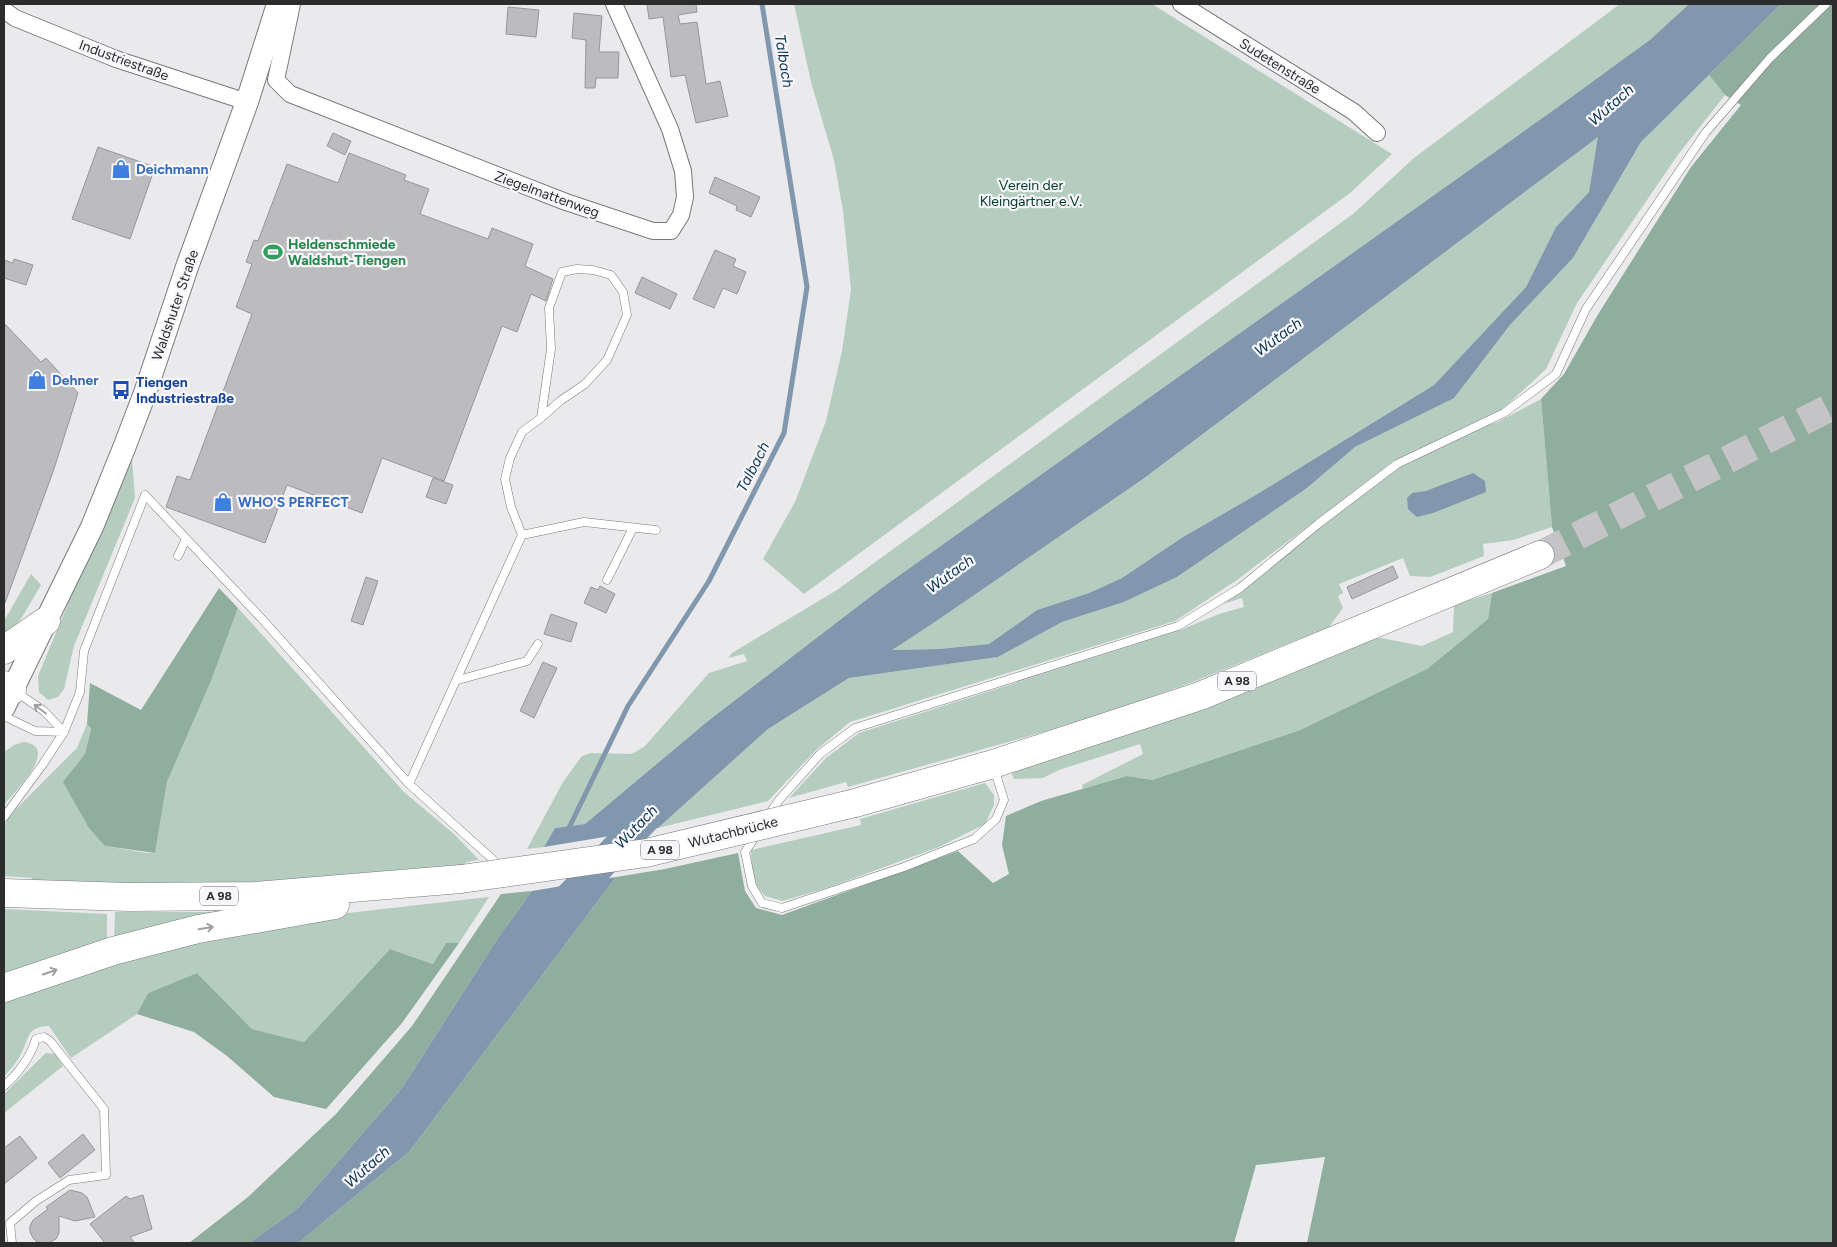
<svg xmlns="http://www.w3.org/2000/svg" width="1837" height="1247" viewBox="0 0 1837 1247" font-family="Figtree,sans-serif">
<rect width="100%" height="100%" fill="#eae9ec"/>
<path fill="#b5cdbf" d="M794 4H1152L1392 154 1350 193 804 594 763 559 795 502 826 421 842 351 851 289 843 211 834 160 811 82Z
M1620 4H1689L1651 39 1555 109 883 587 708 721 585 824 555 828 544 847 527 849 563 782 582 756 591 753 632 754 645 746 709 673 747 661 744 654 728 658 732 653 837 590 1353 214 1414 158Z
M1709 75 1725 95 1677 156 1577 303 1546 369 1504 408 1392 462 1237 580 1175 621 850 722 816 750 768 801 658 828 768 729 849 678 998 657 1062 622 1124 602 1177 577 1307 488 1355 447 1453 398 1510 325 1573 258 1641 142Z
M1599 136 1589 192 1556 227 1526 287 1434 385 1254 496 1183 537 1122 578 1089 593 1037 610 989 644 939 649 891 650 932 624 1143 479Z
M1541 399 1552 527 1513 540 1483 544 1484 556 1430 577 1410 576 1403 558 1339 584 1343 593 1338 596 1343 608 1329 627 1193 682 1086 720 848 787 846 782 789 798 826 758 859 733 1183 629 1219 614 1244 607 1242 598 1223 604 1243 590 1324 524 1400 467 1482 427 1498 422Z
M132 460 135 498 74 646 64 689 58 697 48 700 39 692 38 676 112 498Z
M31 574 41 585 21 619 4 639V621Z
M1492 593 1488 619 1427 669 1300 730 1152 780 1127 776 1083 789 1082 785 1143 754 1140 744 1059 770 1043 778 1014 779 1011 772 1099 744 1204 707 1371 636 1422 646 1453 632 1454 605Z
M238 608 404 792 454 834 479 860 466 862 464 868 299 883 33 884 32 878 4 876V824L16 809 77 748 87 724 91 727 85 754 105 846 147 853H155L167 782 211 681Z
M23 742C62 746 14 792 4 805V752L14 745Z
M985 783 994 795V805L985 824 939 847 827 888 782 901 765 896 757 886 752 869 751 850 861 825 860 819Z
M489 897 459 943H446L433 964 390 949 304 1042 252 1029 197 973 148 993 137 1014 71 1058 49 1026C26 1027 30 1037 21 1054 17 1062 10 1070 4 1077V999L121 958 339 914Z
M4 909 107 914V939L4 975Z
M115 912H211V915L114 939Z
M46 1053 55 1054 63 1066 4 1113V1094Z"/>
<path fill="#90ae9d" d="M1781 4H1833V1243H1307L1325 1157 1256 1165 1234 1243H298L409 1152 616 877 665 869 738 853 745 891 756 908 782 915 958 851 993 883 1009 874 1002 845 1006 816 1041 801 1127 776 1152 780 1300 730 1427 669 1488 619 1492 593 1566 566 1552 527 1541 399 1564 374 1597 316 1691 167 1741 105 1725 95 1709 75Z
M219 588 238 608 211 681 167 782 155 853 105 846 89 828 63 782 85 754 91 728 87 724 90 683 141 710Z
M532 891 498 938 402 1088 298 1208 249 1243H189L248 1197 336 1114 412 1026 501 894Z
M446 943H459L402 1023 326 1109 274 1097 227 1056 194 1032 137 1014 148 993 197 973 252 1029 304 1042 390 949 433 964Z"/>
<path fill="#8097ad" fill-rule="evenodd" d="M1689 4H1781L1641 142 1573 258 1510 325 1454 398 1355 447 1307 488 1177 577 1124 602 1062 622 998 657 849 678 768 729 658 828 544 847 555 828 585 824 708 721 883 587 1555 109 1651 39ZM1598 137 1589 192 1556 227 1526 287 1434 385 1254 496 1183 537 1122 578 1089 593 1037 610 989 644 939 649 892 650 932 624 1143 479Z
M1473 473 1485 481 1486 492 1433 513 1417 517 1408 509 1407 498 1412 493 1426 491Z
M616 877 409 1152 298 1243H249L298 1208 402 1088 498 938 532 891Z"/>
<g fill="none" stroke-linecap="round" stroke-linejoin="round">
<path stroke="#8097ad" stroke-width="5" d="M567 832 628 706 709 581 784 433 807 287 762 4"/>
<path stroke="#8097ad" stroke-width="30" d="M557 914 567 900 658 805"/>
</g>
<path fill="#bcbbbe" stroke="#979699" d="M647 4H696L697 12 678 15 680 24 697 22 706 84 720 81 728 116 696 123 685 75 671 77 663 17 649 19Z
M508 7 539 10 536 37 506 34Z
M574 13 602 16 599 52H619L618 78H596L595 88H585L586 40 572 38Z
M333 133 351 141 345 155 327 146Z
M98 147 155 167 130 239 72 219Z
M349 153 406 175 404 180 429 189 420 214 488 239 492 228 533 244 525 266 553 279 546 301 531 294 517 332 502 326 444 481 382 458 362 513 287 485 265 543 166 507 177 476 190 480 252 314 236 307 252 264 246 262 254 240 258 241 287 164 338 183Z
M715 177 760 197 751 217 736 210 737 206 709 193Z
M715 250 736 259 733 266 746 272 737 294 723 288 714 308 693 299Z
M14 259 33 265 26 285 4 278V260L13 263Z
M642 277 677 294 670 309 635 293Z
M4 323 41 362 46 358 78 393 54 469 5 603 4 602Z
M433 478 453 485 446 504 426 497Z
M1393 566 1398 578 1352 599 1347 587Z
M366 577 378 581 363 625 351 621Z
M600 586 615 594 606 613 584 603 591 587 598 590Z
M551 614 577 623 571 642 544 634Z
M543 662 557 668 534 718 520 711Z
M83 1134 95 1150 60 1178 48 1163Z
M20 1136 37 1158 4 1184V1148Z
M70 1190 82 1193 87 1197 95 1217 75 1221 59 1216V1233L56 1239 48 1243 37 1242 33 1238 30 1232V1226L33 1220 48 1209 46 1207Z
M143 1195 152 1229 130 1237 135 1243H105L90 1224 126 1196 130 1199Z"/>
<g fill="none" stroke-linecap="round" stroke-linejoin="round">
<path stroke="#c4c3c6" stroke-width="28" stroke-dasharray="28 14" stroke-linecap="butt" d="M1540 555 1833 406"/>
<g stroke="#79797c" stroke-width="9">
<path id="lane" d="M522 535 511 507 505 479 510 458 522 432 541 418 560 401 585 384 607 360 627 315 623 292 611 275 593 270 577 269 562 272 549 308 551 349 541 418
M178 556 186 539
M607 580 633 528
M458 680 527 661 538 644
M16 692 44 711 64 732
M4 716 35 731 64 732
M409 784 522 535 584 522 656 530
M768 816 779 800 820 754 855 728 1178 626 1240 588 1318 524 1397 464 1504 413 1556 374 1586 309 1706 132 1770 58 1826 4
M4 817 43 764 64 732 80 692 84 651 145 495 263 620 409 784 500 866
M757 834 745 852 752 886 762 903 782 908 904 867 974 839 996 819 1004 800 994 768
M4 1086C18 1074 31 1056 36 1039L44 1037 50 1041 104 1109 106 1175 69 1180 36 1201 10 1223 12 1243"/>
</g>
<g stroke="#79797c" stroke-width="18">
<path id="street" d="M292 4 276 80 290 94 566 202 653 231H671L681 215 685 197 683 171 670 129 614 4
M1181 4 1354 112 1377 133
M4 10 15 18 116 59 247 102"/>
</g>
<g stroke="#79797c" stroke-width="24">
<path id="secondary" d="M4 707 92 527 124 448 145 393 187 267 247 102 278 4"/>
</g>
<g stroke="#79797c" stroke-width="29">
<path id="highway" d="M4 650 46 621
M4 685 12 690
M855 803 993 764 1200 696 1540 555
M4 893 129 897 254 896 461 879
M4 988 113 951 198 929 335 905"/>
</g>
<use href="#lane" stroke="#fff" stroke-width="8"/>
<use href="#street" stroke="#fff" stroke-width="16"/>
<use href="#secondary" stroke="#fff" stroke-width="22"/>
<use href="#highway" stroke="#fff" stroke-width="28"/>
<g stroke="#79797c" stroke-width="29" stroke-linecap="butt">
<path id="highway-bridge" d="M461 879 646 853 855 803"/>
</g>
<use href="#highway-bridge" stroke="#fff" stroke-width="28"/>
</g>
<defs><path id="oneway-shaft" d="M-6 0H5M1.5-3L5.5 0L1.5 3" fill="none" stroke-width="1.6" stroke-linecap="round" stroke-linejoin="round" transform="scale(1.25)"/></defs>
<g stroke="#a0a0a0">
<use href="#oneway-shaft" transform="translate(40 709) rotate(-143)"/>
<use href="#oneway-shaft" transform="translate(206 928) rotate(-10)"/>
<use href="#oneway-shaft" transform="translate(50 972) rotate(-19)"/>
</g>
<defs>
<g id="shop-bare" transform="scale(1.5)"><path d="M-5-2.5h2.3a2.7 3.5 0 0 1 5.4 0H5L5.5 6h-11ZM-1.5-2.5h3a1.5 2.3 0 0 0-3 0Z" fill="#3f7fe0" stroke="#f7f6fa" stroke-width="2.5" paint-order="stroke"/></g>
<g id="stadium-bare" transform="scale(1.5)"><path d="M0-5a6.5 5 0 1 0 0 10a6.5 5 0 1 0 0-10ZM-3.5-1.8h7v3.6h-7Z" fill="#2e9e5b" stroke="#f7f6fa" stroke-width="2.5" paint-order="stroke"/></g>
<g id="bus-bare" transform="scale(1.5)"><path d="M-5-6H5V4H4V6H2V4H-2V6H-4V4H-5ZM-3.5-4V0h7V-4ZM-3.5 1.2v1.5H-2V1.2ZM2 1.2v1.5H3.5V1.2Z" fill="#1a4fb4" stroke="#f7f6fa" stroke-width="2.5" paint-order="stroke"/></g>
</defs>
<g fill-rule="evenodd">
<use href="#shop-bare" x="121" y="169"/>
<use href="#stadium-bare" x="273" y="252"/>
<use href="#shop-bare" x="37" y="380"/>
<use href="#bus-bare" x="121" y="390"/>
<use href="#shop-bare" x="223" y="502"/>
</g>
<g text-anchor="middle" stroke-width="4.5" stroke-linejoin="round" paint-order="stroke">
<g fill="#f7f6fa" stroke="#69696a" stroke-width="1">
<rect x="1218" y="671.5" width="38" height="19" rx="4"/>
<rect x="641" y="840.5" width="38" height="19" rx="4"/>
<rect x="200" y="886.5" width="38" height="19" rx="4"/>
</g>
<g font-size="12" font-weight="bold" fill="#2c2c2d">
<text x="1237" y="685">A 98</text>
<text x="660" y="854">A 98</text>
<text x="219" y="900">A 98</text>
</g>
<g font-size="14" fill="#2c2c2d" stroke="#f7f6fa">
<text transform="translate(124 60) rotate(20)" y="5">Industriestraße</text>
<text transform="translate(1280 66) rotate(32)" y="5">Sudetenstraße</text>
<text transform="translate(547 194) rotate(20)" y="5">Ziegelmattenweg</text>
<text transform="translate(175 305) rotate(-71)" y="5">Waldshuter Straße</text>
<text transform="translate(733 832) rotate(-14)" y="5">Wutachbrücke</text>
</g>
<g font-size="14" font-weight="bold" fill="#366cbe" stroke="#f7f6fa" text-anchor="start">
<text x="136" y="174">Deichmann</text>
<text x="52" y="385">Dehner</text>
<text x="238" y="507">WHO'S PERFECT</text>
</g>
<g font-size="14" fill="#003b24" stroke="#f7f6fa">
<text x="1031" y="190">Verein der<tspan x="1031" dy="16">Kleingärtner e.V.</tspan></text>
</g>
<g font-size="14" font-weight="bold" fill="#27864d" stroke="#f7f6fa" text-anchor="start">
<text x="288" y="249">Heldenschmiede<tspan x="288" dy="16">Waldshut-Tiengen</tspan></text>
</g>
<g font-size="14" font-weight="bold" fill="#164399" stroke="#f7f6fa" text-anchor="start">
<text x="136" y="387">Tiengen<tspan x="136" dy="16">Industriestraße</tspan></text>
</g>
<g font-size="15" font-style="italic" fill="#073150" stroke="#f7f6fa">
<text transform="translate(784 61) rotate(81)" y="5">Talbach</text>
<text transform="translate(1611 105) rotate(-41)" y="5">Wutach</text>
<text transform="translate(1278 337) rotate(-36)" y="5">Wutach</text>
<text transform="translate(753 467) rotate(-63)" y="5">Talbach</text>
<text transform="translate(950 574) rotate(-36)" y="5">Wutach</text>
<text transform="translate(636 827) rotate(-46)" y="5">Wutach</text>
<text transform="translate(367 1167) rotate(-41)" y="5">Wutach</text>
</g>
</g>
<rect width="1837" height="1247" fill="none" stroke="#2c2c2d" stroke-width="10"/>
</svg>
